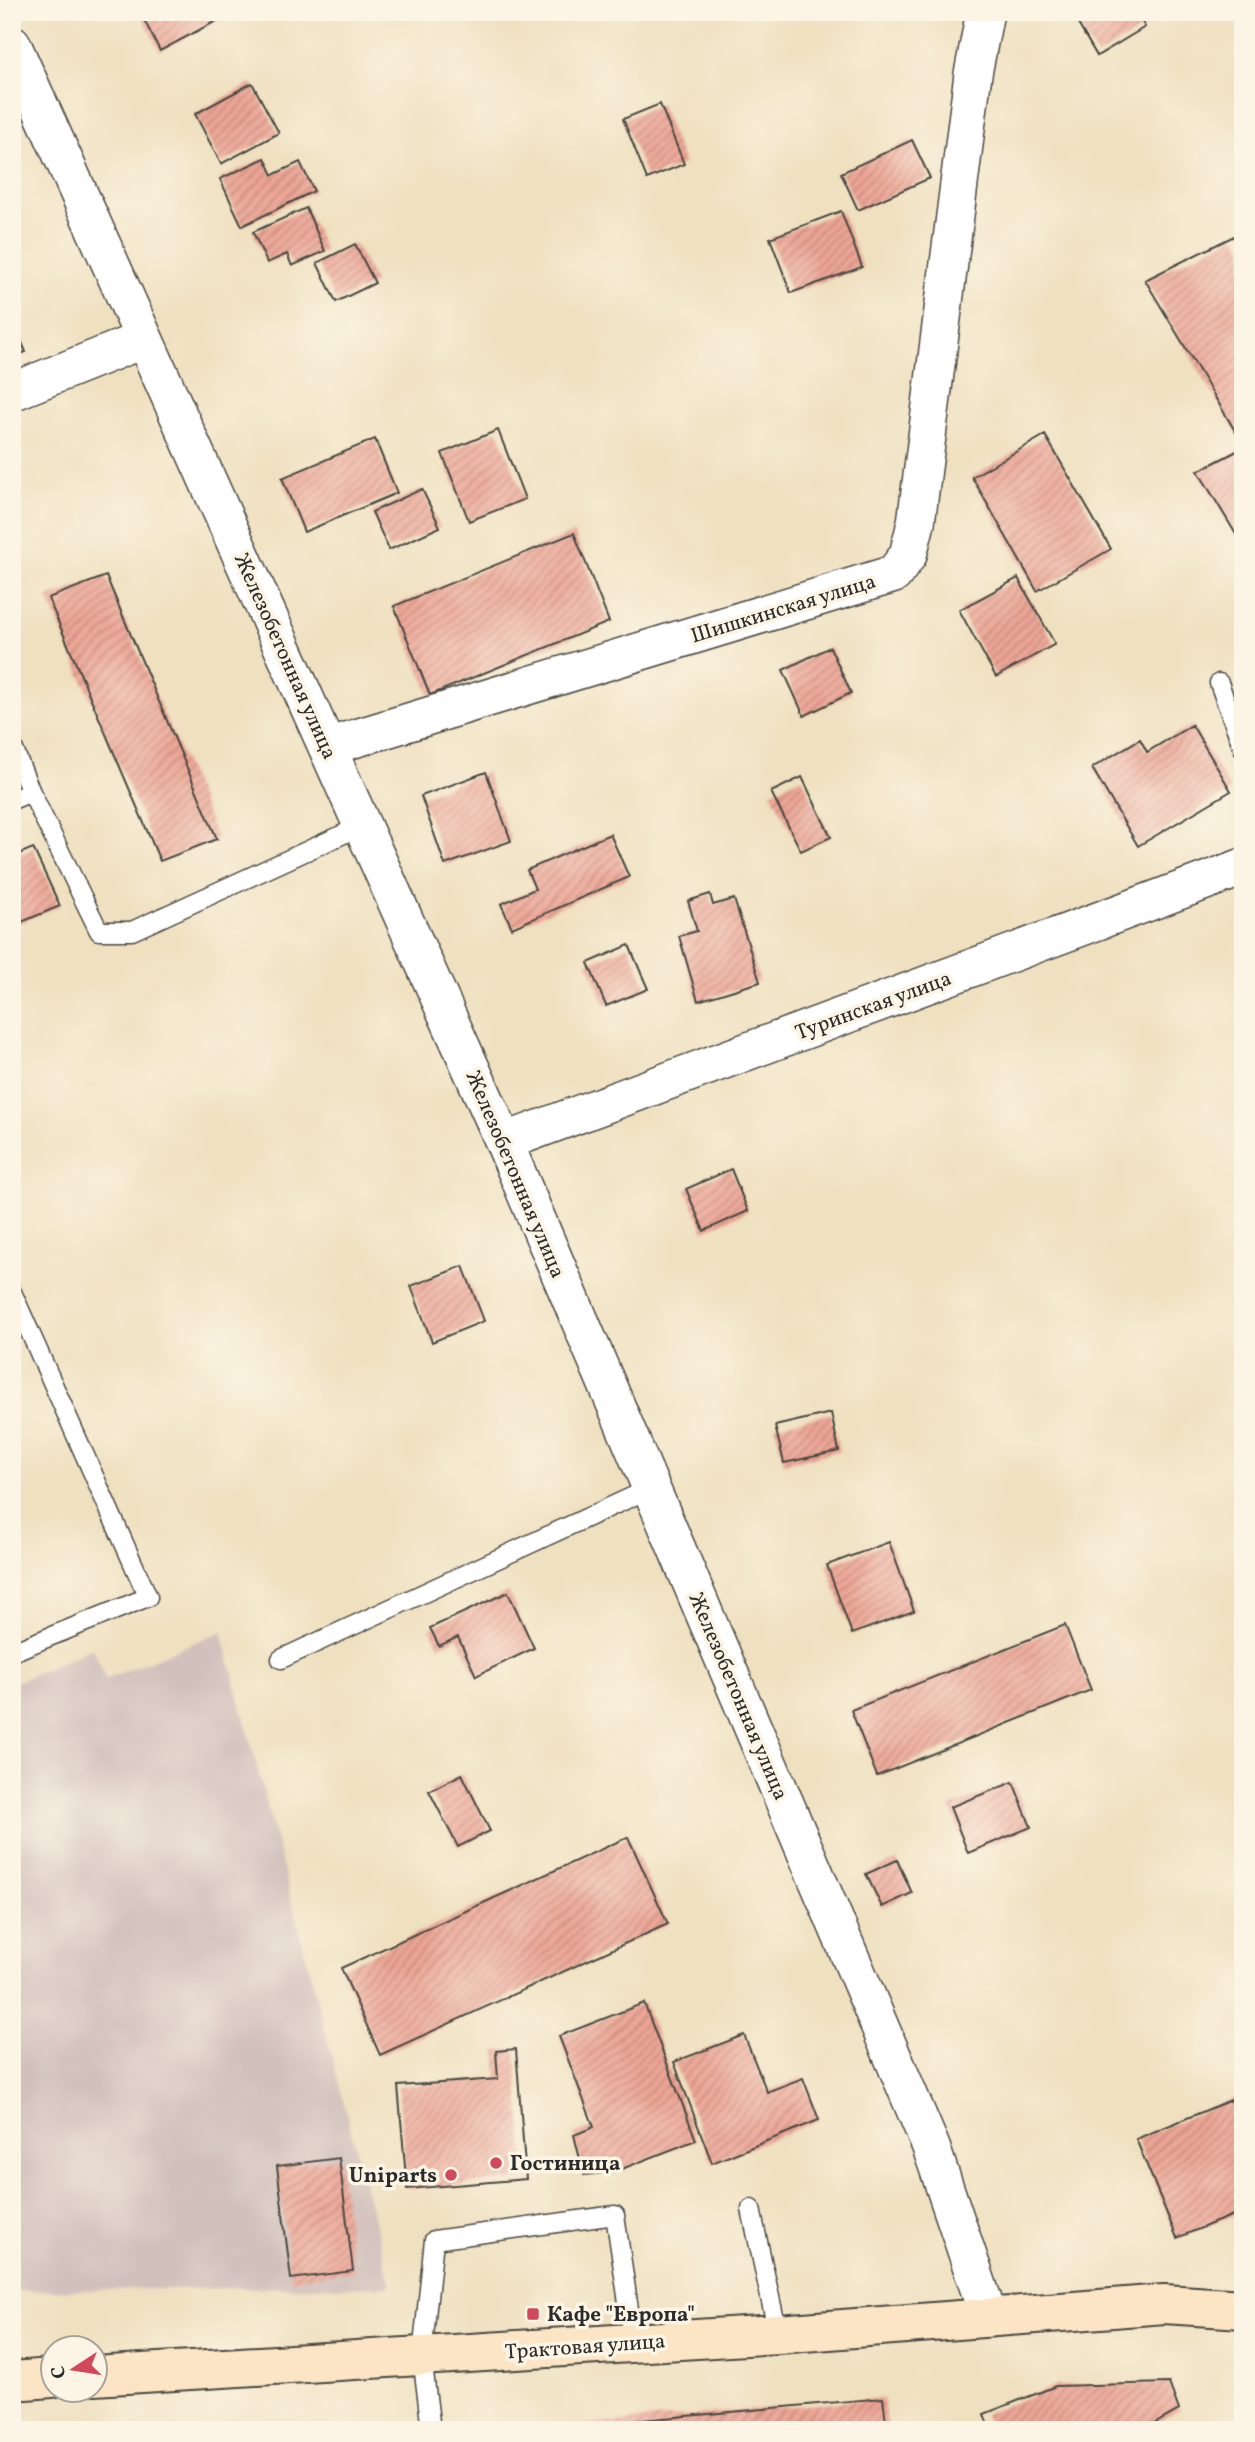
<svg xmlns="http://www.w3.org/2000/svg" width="1255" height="2442" viewBox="0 0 1255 2442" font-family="Vollkorn,serif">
<defs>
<pattern id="building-hatch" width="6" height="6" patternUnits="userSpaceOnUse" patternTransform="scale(1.75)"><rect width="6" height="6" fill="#eda595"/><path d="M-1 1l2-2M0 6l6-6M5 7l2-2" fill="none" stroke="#c0877a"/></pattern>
</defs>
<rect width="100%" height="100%" fill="#fcf5e5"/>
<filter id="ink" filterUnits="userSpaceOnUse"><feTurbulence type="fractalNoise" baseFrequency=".0143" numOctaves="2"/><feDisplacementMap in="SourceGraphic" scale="14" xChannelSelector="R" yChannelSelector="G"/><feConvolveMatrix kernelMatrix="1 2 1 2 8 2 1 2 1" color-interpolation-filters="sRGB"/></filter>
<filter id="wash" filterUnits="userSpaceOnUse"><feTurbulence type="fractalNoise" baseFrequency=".00686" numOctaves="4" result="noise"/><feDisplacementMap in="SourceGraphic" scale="28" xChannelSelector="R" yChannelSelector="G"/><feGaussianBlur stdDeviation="1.57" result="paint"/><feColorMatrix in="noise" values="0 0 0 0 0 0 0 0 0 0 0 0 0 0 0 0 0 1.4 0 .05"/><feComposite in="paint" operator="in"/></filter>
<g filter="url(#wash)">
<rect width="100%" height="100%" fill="#efe0bf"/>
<path fill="#d1c0bc" d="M222 1631 391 2286 12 2291V1684L93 1648 106 1679Z"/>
<g id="blocks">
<path fill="url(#building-hatch)" d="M140 12H233L160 51Z
M1071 12H1136L1145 27 1097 56Z
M252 83 279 133 221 164 195 114Z
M660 104 684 164 647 179 623 119Z
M912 140 930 178 858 210 841 173Z
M265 158 273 175 300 162 314 191 242 226 220 179Z
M306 208 325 251 292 266 287 254 267 263 253 232Z
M841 211 862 267 791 293 770 238Z
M1236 235 1243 246V430L1237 434 1145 280Z
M355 244 375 283 336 302 317 263Z
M12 320 26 352 12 357Z
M498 430 525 499 469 521 442 453Z
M1045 435 1111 549 1037 591 972 477Z
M375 439 397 493 304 532 282 478Z
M1243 448V546L1198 471Z
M422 489 440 527 389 550 372 512Z
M574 533 609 622 430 695 394 606Z
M106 576 217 839 160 861 48 598Z
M1018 578 1055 644 996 677 959 610Z
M830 647 851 693 804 716 783 670Z
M1192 725 1231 791 1138 846 1092 768 1140 739 1147 752Z
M486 772 511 841 445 865 421 796Z
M802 777 831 837 801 851 771 792Z
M610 834 629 877 512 928 501 904 535 889 527 870Z
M33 848 60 906 12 926V857Z
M710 894 713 905 734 899 760 982 698 1001 679 936 697 931 688 901Z
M629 945 648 989 606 1006 588 963Z
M731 1169 748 1211 704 1231 686 1189Z
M463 1266 484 1321 432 1342 411 1286Z
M831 1413 839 1451 784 1463 775 1426Z
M889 1542 914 1611 852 1634 827 1565Z
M508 1592 534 1648 476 1676 458 1637 439 1646 430 1628Z
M1065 1625 1091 1690 877 1776 851 1710Z
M462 1774 490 1831 458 1847 429 1791Z
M1013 1782 1031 1827 968 1853 950 1807Z
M628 1837 668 1924 380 2055 341 1968Z
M897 1860 912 1893 882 1907 866 1874Z
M644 2003 696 2140 614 2172 584 2175 574 2135 594 2127 559 2036Z
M744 2035 767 2092 803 2078 819 2120 712 2163 674 2062Z
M516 2049 526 2179 407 2189 398 2086 498 2079 496 2051Z
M1243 2095V2211L1177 2238 1136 2139Z
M339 2158 353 2271 291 2279 277 2166Z
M1169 2383 1179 2410 1147 2428 1148 2430H990L984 2414 1056 2386Z
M883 2398 887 2430H577V2426Z"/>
</g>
</g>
<g filter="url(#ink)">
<use href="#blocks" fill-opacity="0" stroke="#484641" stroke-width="2"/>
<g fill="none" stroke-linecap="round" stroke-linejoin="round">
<g stroke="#484641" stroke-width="21">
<path id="lane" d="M1219 683 1243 748
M12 745 31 792 99 931H132L361 826
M12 800 31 792
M12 1292 148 1597 12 1652
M281 1659 651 1488
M751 2209 778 2334
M431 2430 422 2356 434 2240 615 2215 634 2343"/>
</g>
<g stroke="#484641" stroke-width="40">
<path id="street" d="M12 44 504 1142 931 2147 989 2318
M12 392 144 339
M327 747 894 574 908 555 916 523 973 74 985 12
M504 1142 1243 867"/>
</g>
<g stroke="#484641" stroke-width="42">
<path id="secondary" d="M94 2376 778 2334 1164 2304 1243 2309
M12 2381 52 2378"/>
</g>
<use href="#lane" stroke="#fff" stroke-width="18"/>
<use href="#street" stroke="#fff" stroke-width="37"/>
<use href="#secondary" stroke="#fce5c4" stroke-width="38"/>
</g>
</g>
<g fill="#d1495b" stroke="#fcf5e5" stroke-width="2.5">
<circle cx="496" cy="2163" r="7"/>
<circle cx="451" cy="2175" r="7"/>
<rect x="526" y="2307" width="14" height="14" rx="3.5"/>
</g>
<g text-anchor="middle" stroke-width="7" stroke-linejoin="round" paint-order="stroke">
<g font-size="21" fill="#2b2b2b" stroke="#fcf5e5">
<text transform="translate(783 608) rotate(-17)" y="7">Шишкинская улица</text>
<text transform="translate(286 656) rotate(66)" y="7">Железобетонная улица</text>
<text transform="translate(873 1005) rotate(-20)" y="7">Туринская улица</text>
<text transform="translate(516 1174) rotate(67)" y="7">Железобетонная улица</text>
<text transform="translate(739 1696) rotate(67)" y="7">Железобетонная улица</text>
<text transform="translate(585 2346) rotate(-4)" y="7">Трактовая улица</text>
</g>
<g font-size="21" font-weight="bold" fill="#2b2b2b" stroke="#fcf5e5" text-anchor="start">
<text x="510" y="2170">Гостиница</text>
<text x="437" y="2182" text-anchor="end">Uniparts</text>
<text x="547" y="2321">Кафе "Европа"</text>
</g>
</g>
<rect width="1255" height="2442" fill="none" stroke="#fcf5e5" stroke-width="42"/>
<g transform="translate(74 2369) rotate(258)"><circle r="33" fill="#fcf5e5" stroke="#a8a49b" stroke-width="2"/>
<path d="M0-5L12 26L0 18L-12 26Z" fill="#d1495b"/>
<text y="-10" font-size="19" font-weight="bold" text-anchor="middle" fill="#2b2b2b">С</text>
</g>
</svg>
